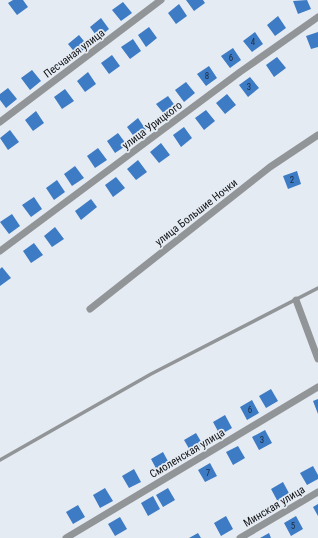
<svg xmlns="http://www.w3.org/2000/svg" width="318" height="538" viewBox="0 0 318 538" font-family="'Roboto Condensed',sans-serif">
<rect width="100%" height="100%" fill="#e5ebf3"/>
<path fill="#3d7bc4" d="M13 0H23L28 7 17 15 8 3Z
M186 0H203L205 3 194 11Z
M307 0 311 9 298 14 293 1Z
M123 2 132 13 121 21 112 10Z
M179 4 187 16 176 24 168 13Z
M278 16 286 28 275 36 267 25Z
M101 18 109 29 98 38 90 27Z
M149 27 157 38 146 47 138 35Z
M255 32 263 44 252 52 243 41Z
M318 32V47L311 49 306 36Z
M79 35 88 46 77 55 68 44Z
M133 39 141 51 130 59 121 47Z
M233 48 241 60 230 68 221 56Z
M112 55 120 66 109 74 101 63Z
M277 57 286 68 274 77 266 65Z
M209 66 217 78 206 86 197 74Z
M32 70 41 81 30 90 21 78Z
M88 72 96 84 85 92 77 81Z
M250 77 259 88 248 97 239 85Z
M186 82 195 93 184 102 175 90Z
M8 88 17 99 6 108 0 100V94Z
M65 89 74 101 62 109 54 97Z
M227 94 236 105 225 114 216 103Z
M168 96 176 107 165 115 156 104Z
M206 110 215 121 204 130 195 118Z
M36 111 44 123 33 131 25 120Z
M138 118 146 130 135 138 127 127Z
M184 127 192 138 181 147 173 135Z
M10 130 19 142 8 150 0 138Z
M118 133 127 145 115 153 107 141Z
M161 143 170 155 159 163 150 152Z
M98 148 107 160 95 168 87 156Z
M138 160 147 172 136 180 127 169Z
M75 166 84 178 72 186 64 174Z
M297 171 301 184 288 189 283 176Z
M116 177 125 188 113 197 105 185Z
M57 180 65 192 54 200 46 188Z
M34 197 42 209 31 217 22 205Z
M91 199 97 207 81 220 75 211Z
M12 214 20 226 9 234 0 222Z
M55 227 64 239 52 247 44 236Z
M34 243 43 255 31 263 23 251Z
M2 267 11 278 0 286V269Z
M271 389 278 401 266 408 259 396Z
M318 399V414L313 401Z
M252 400 259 413 247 420 240 407Z
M225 415 232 428 220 435 213 422Z
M265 430 272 443 259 450 252 437Z
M196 433 203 445 191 452 184 440Z
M238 446 245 458 233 465 226 452Z
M163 452 170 465 158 472 151 459Z
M210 463 217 476 205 482 198 470Z
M313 466 318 475V479L307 485 300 473Z
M134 469 141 482 129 488 122 476Z
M283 482 290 495 278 502 271 489Z
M105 488 113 501 100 508 93 495Z
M168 488 175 500 163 507 156 495Z
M153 496 160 509 148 516 141 503Z
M318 504V516L313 507Z
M78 505 85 517 73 524 66 512Z
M226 516 233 529 221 536 214 523Z
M296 516 303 529 291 536 284 523Z
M120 517 127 529 115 536 108 524Z
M198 533 201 538H189Z
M269 533 271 538H260Z"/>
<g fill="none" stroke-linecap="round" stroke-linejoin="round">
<path stroke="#929598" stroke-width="3.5" d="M0 460 151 374 318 288"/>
<path stroke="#929598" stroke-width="7" d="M0 122 161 0
M0 251 240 72 318 17
M296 300 318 359
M90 309 270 167 318 135
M66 538 318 387
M240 538 318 492"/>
</g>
<g text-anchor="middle" stroke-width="3.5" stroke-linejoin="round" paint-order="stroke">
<g font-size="9" fill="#1b2c41">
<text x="253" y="45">4</text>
<text x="231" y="61">6</text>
<text x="207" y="79">8</text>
<text x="249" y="90">3</text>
<text x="292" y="183">2</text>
<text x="250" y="413">6</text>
<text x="262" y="443">3</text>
<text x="208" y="476">7</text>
<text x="293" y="529">5</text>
</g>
<g font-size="11" fill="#101215" stroke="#e5ebf3">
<text transform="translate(74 53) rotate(-37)" y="4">Песчаная улица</text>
<text transform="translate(152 125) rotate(-37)" y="4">улица Урицкого</text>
<text transform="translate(196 212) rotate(-38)" y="4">улица Большие Ночки</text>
<text transform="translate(187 453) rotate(-31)" y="4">Смоленская улица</text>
<text transform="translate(274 506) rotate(-31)" y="4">Минская улица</text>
</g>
</g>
</svg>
